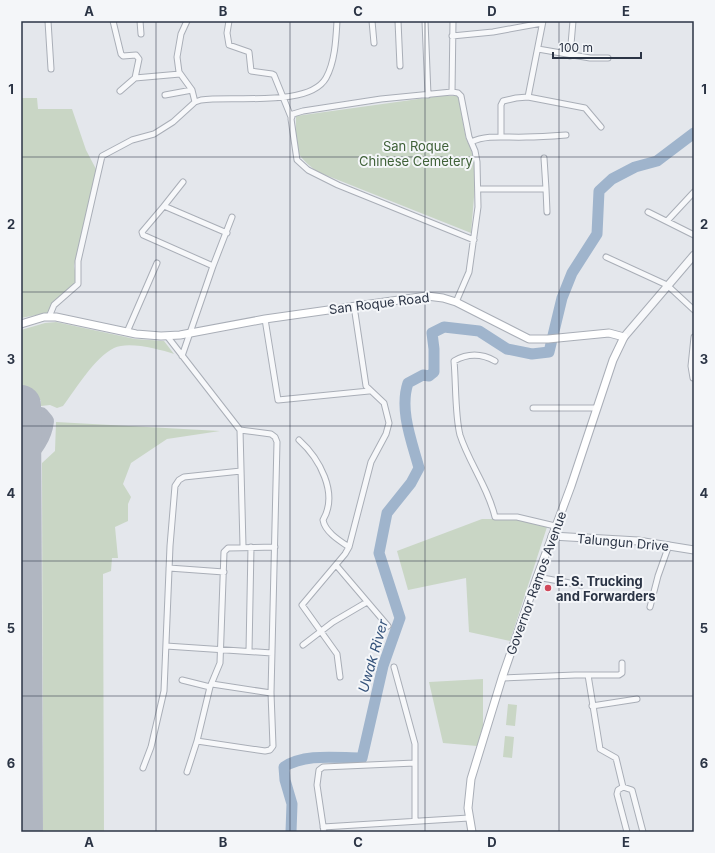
<svg xmlns="http://www.w3.org/2000/svg" width="715" height="853" viewBox="0 0 715 853" font-family="Inter,sans-serif">
<rect width="100%" height="100%" fill="#e4e7ec"/>
<path fill="#c9d6c5" d="M440 96H458L466 139 471 148 476 173 471 233 318 172C291 152 296 148 296 116Z
M21 98H37L38 109H72L86 150 97 171 74 266 77 280 75 285 53 303 47 313 21 318Z
M56 322 135 339 164 341 174 354C159 349 128 341 114 348 95 357 76 389 63 406L57 408 50 405 41 406V400L21 401V330L45 323Z
M56 422 220 431 167 439 131 463 123 484 131 497 128 504V521L115 527 118 558H112L111 571 103 574 104 832H43L42 463 55 451Z
M482 519H516L547 527 510 641 469 632 466 578 408 590 397 551Z
M483 679V726L477 746 443 743 429 682Z
M508 704 517 705 515 726 506 725Z
M505 736 514 737 512 758 503 757Z"/>
<g fill="none" stroke-linecap="round" stroke-linejoin="round">
<path stroke="#9fb4cc" stroke-width="11" d="M291 832 292 804 285 780 284 767C305 753 337 758 362 758L383 666 400 618 379 553 387 513 411 483 419 468C412 442 399 410 408 383L423 375 429 376 434 372V349L432 333 444 327 479 331 507 349 532 354 549 352 562 298 572 273 597 234 599 191 612 179 635 167 657 161 694 133"/>
<path stroke="#b0b6c1" stroke-width="16" d="M22 439 32 417 41 415 46 421C44 439 33 451 22 464"/>
<path stroke="#b0b6c1" stroke-width="40" d="M21 405 23 832"/>
<g stroke="#a9aeb7" stroke-width="7">
<path id="minor" d="M48 21 51 69
M113 21 121 54 123 56 136 55 139 59 135 78 120 91
M140 21 141 34
M187 21 181 34 177 57 179 72 192 90 195 102
M229 21 227 33 229 45 249 52 251 71 272 74 274 75 291 117
M372 21 374 43
M398 21 400 66
M425 21 428 95
M452 36 493 32 542 23
M538 49 590 58H608
M570 56 573 21
M135 78 180 74
M452 92 453 21
M165 95 192 90
M528 97 585 108 601 127
M501 137V105L503 101 516 98 528 97 543 21
M471 142C488 134 507 138 526 137 539 137 553 136 566 135
M183 182 164 206 227 233
M478 189H546L544 158
M546 189 547 212
M164 206 142 232 143 235 213 266
M648 212 694 235
M667 221 694 192
M606 257 667 285 694 310
M456 302 469 272 478 207 477 162 475 151 469 137 461 96 458 93 452 92 381 99 303 111 293 114 291 119 297 160 308 170 338 185 474 240
M49 317 54 305 78 284V261L102 156 132 140 154 134 173 122 195 102 201 100C231 95 309 108 326 78 335 62 336 39 337 21
M265 319 278 400 369 391
M127 332 157 263
M167 336 240 430 243 546
M182 356 213 266 232 217
M495 361C481 353 468 353 454 361 456 382 455 416 460 435 469 463 488 487 495 517H517L555 526
M693 378 691 366 694 337
M533 408H596
M240 430 271 434 275 437 277 442 271 693 273 746 270 750 265 751 197 741 210 687 220 663 224 552 228 548 275 547
M299 440C319 458 339 493 323 520 325 532 340 541 349 547
M336 565 388 626
M169 568 224 572
M537 577 581 585
M650 607 658 576 669 545
M303 645 333 622 367 602
M166 646 272 653
M249 651 251 547
M394 667 415 744V820
M588 675 600 749 616 758 623 787 632 790 643 832
M340 677 337 654 302 605 345 554 349 547 371 462 386 434 389 423 384 403 366 386 354 306
M502 678 575 675H619L622 673V663
M182 680 210 687
M212 684 271 693
M592 706 637 699
M143 768 151 747 164 691 170 546 175 486 179 480 184 477 241 471
M187 772 197 741
M623 787 618 790 617 794 627 832
M323 827 469 818
M324 832 317 785 319 770 323 767 415 763"/>
</g>
<g stroke="#a9aeb7" stroke-width="9">
<path id="tertiary" d="M624 337 694 255
M552 536 638 541 694 550"/>
</g>
<g stroke="#a9aeb7" stroke-width="9">
<path id="secondary" d="M21 324 44 317H56L136 334 161 336 180 335 265 319 427 296 443 298 456 302 529 339H548L609 333 624 337 613 360 571 486 537 577 502 678 471 779 468 808 472 832"/>
</g>
<use href="#minor" stroke="#f7f8fa" stroke-width="5"/>
<use href="#tertiary" stroke="#f7f8fa" stroke-width="7"/>
<use href="#secondary" stroke="#fff" stroke-width="7"/>
</g>
<path fill="none" stroke="#2b3445" stroke-width="1" stroke-opacity="0.55" d="M156 21V832M290 21V832M425 21V832M559 21V832M21 157H694M21 292H694M21 426H694M21 561H694M21 696H694"/>
<circle fill="#d1495b" stroke="#f4f6f9" stroke-width="1.5" cx="548" cy="588" r="4"/>
<g text-anchor="middle" stroke-width="4" stroke-linejoin="round" paint-order="stroke">
<g font-size="13" fill="#3f6138" stroke="#f4f6f9">
<text x="416" y="151">San Roque<tspan x="416" dy="15">Chinese Cemetery</tspan></text>
</g>
<g font-size="13" fill="#2b3445" stroke="#f4f6f9">
<text transform="translate(379 303) rotate(-7)" y="5">San Roque Road</text>
<text transform="translate(623 542) rotate(5)" y="5">Talungun Drive</text>
<text transform="translate(536 583) rotate(-70)" y="5">Governor Ramos Avenue</text>
</g>
<g font-size="13" font-weight="bold" fill="#2b3445" stroke="#f4f6f9" text-anchor="start">
<text x="556" y="586">E. S. Trucking<tspan x="556" dy="15">and Forwarders</tspan></text>
</g>
<g font-size="14" font-style="italic" fill="#34527a" stroke="#f4f6f9">
<text transform="translate(373 656) rotate(-74)" y="5">Uwak River</text>
</g>
</g>
<rect width="715" height="853" fill="none" stroke="#f4f6f9" stroke-width="44"/>
<path d="M553 52v6h88v-6" fill="none" stroke="#2b3445" stroke-width="2"/>
<text x="559" y="52" font-size="12" fill="#2b3445" stroke="#f4f6f9" stroke-width="3" paint-order="stroke">100 m</text>
<rect x="22" y="22" width="671" height="809" fill="none" stroke="#2b3445" stroke-width="1.5"/>
<g font-size="13" text-anchor="middle" font-weight="bold" fill="#2b3445">
<text x="89" y="16">A</text>
<text x="223" y="16">B</text>
<text x="358" y="16">C</text>
<text x="492" y="16">D</text>
<text x="626" y="16">E</text>
<text x="11" y="94">1</text>
<text x="704" y="94">1</text>
<text x="11" y="229">2</text>
<text x="704" y="229">2</text>
<text x="11" y="364">3</text>
<text x="704" y="364">3</text>
<text x="11" y="498">4</text>
<text x="704" y="498">4</text>
<text x="11" y="633">5</text>
<text x="704" y="633">5</text>
<text x="11" y="768">6</text>
<text x="704" y="768">6</text>
<text x="89" y="847">A</text>
<text x="223" y="847">B</text>
<text x="358" y="847">C</text>
<text x="492" y="847">D</text>
<text x="626" y="847">E</text>
</g>
</svg>
